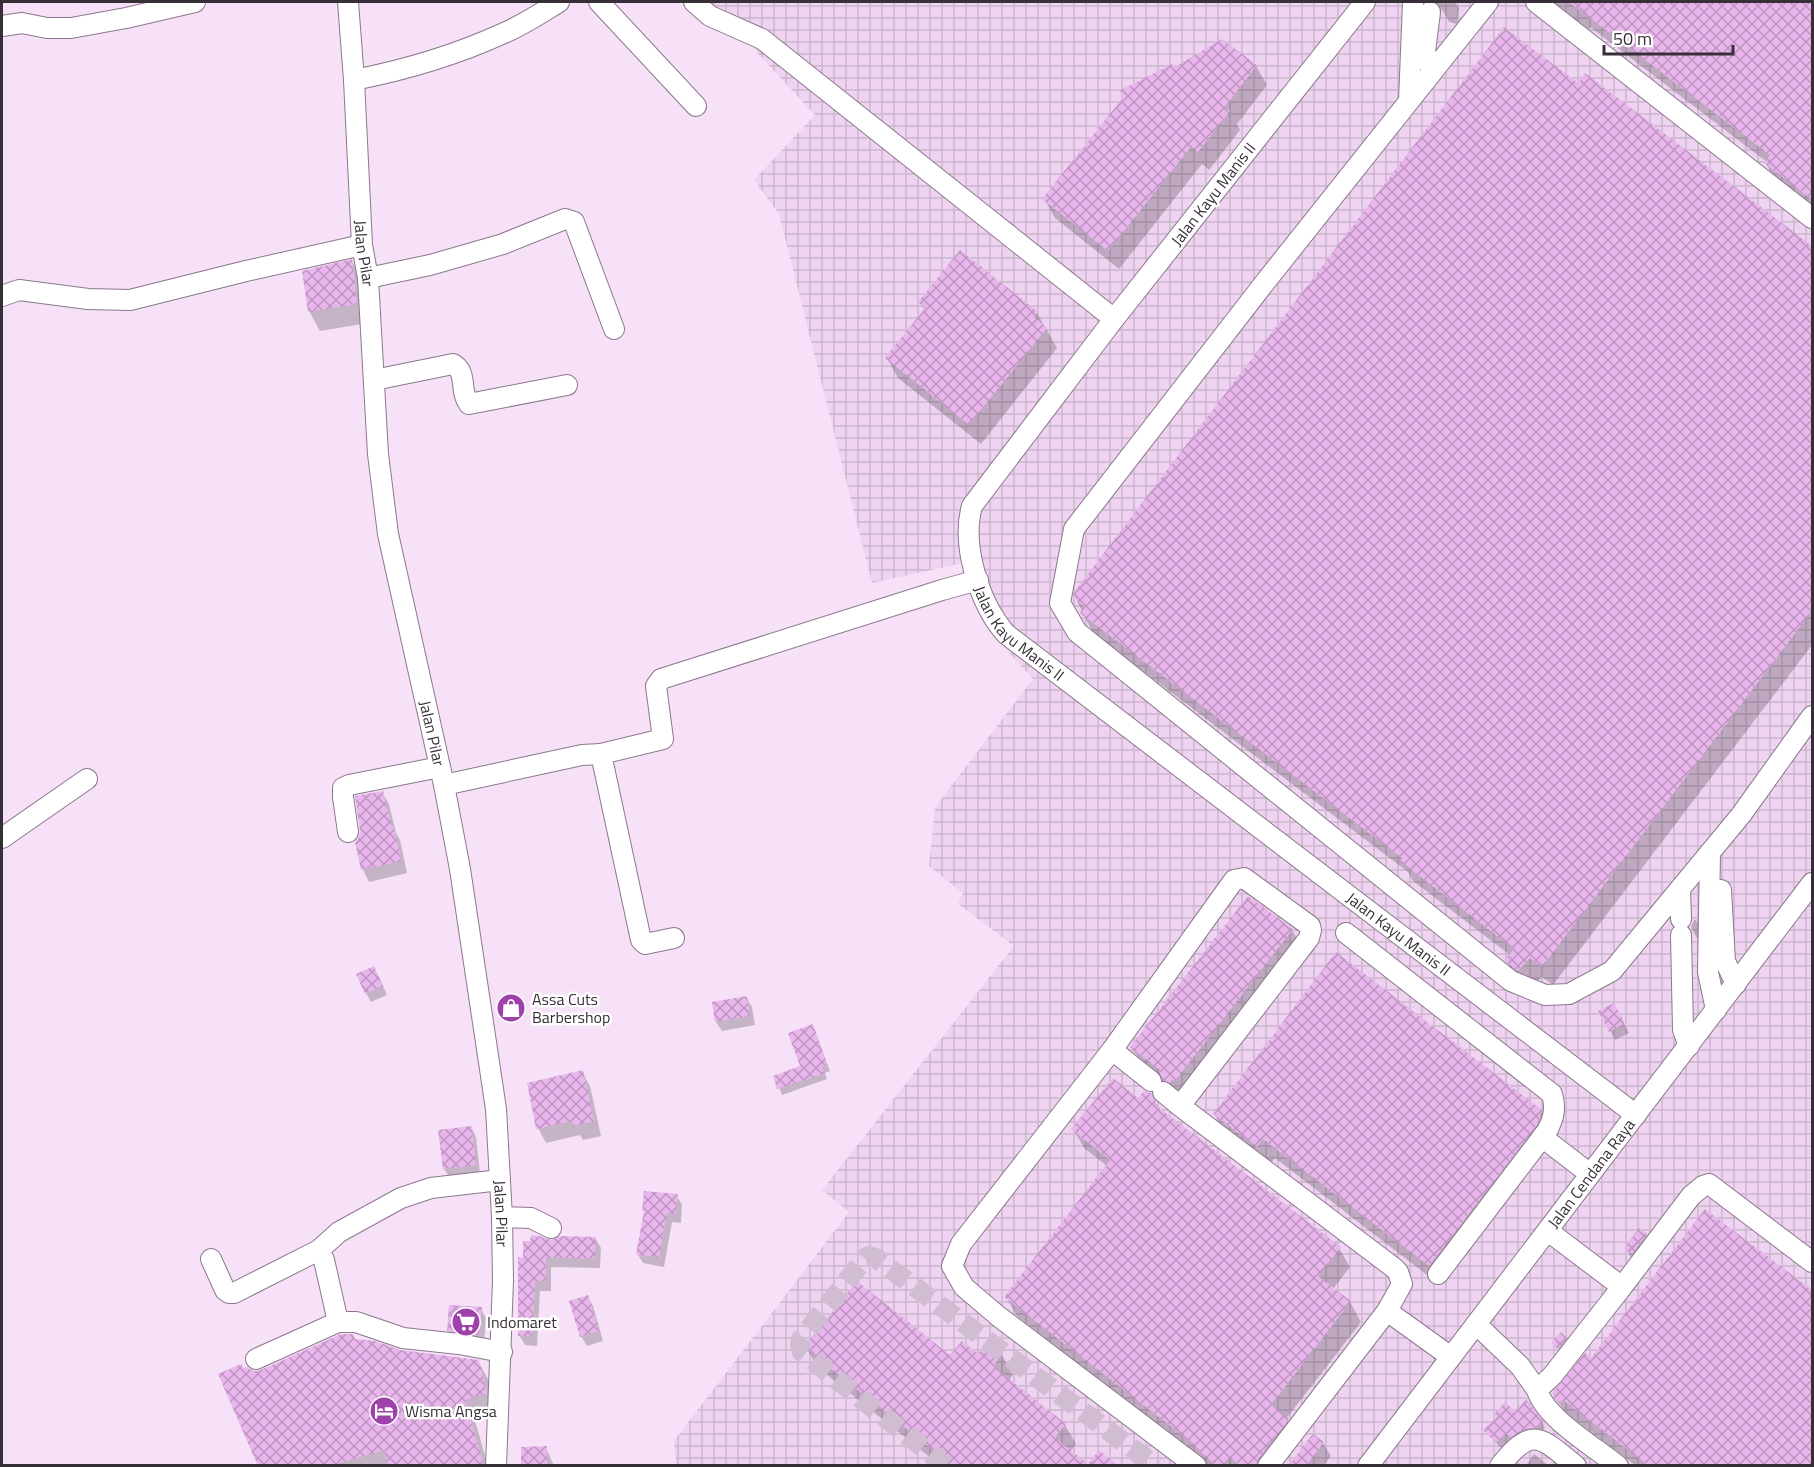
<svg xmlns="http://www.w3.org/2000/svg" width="1814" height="1467" viewBox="0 0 1814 1467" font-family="'Titillium Web',sans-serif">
<defs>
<pattern id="industrial-grid" width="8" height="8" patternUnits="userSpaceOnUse" patternTransform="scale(1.5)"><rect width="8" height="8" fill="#efd4f1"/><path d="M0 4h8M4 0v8" fill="none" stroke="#ceb6cf"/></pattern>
<pattern id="building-cross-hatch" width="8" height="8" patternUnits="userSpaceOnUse" patternTransform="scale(1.5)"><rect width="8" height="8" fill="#e8b6ec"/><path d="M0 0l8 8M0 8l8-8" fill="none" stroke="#bd94c0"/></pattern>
</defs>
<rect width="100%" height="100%" fill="#f7e1f8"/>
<path fill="url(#industrial-grid)" d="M713 2H1812V1465L676 1466 674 1441 849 1212 822 1190 1014 946 958 904 963 893 929 866 935 807 1033 679 983 624 963 563 872 583 779 214 754 180 815 115 711 3Z"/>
<path fill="#0003" d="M1427 2H1455L1459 8 1457 24 1449 22 1443 11 1437 9 1432 10Z
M1540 2H1812V210L1777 183 1766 163 1767 162 1590 27 1585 34Z
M1256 66 1267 85 1237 124 1240 130 1209 170 1202 164 1119 269 1055 218 1044 199 1125 97 1122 91 1175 69Z
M1585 75 1812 248V645L1553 985 1542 977 1529 989 1517 980 1506 960 1510 955 1413 881 1408 872 1093 633 1075 597 1578 85Z
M352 261 363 281 368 323 320 331 309 311Z
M920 303 1037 313 1057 348 981 444 898 378 887 358 925 311Z
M382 792 389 804 396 833 400 840 407 873 369 882 363 870Z
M1694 920H1696L1701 929 1700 944 1691 927Z
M1292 930 1303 949 1186 1100 1143 1067 1132 1047Z
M379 977 387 995 371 1002 366 993Z
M746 997 752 1007 755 1025 722 1031 716 1022Z
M1600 1012 1619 1014 1629 1033 1615 1040Z
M815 1032 830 1071 825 1073 827 1079 782 1095 775 1077 802 1067Z
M582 1072 590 1086 601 1136 583 1140 580 1135 546 1143 538 1128Z
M1150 1094 1161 1112 1339 1248 1350 1267 1333 1289 1350 1302 1361 1322 1286 1419 1299 1440 1279 1466H1206L1203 1460 1017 1316 1006 1297 1107 1166 1084 1148 1073 1129Z
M1541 1111 1552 1130 1547 1144 1440 1285 1275 1158 1269 1166 1226 1133 1214 1114Z
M471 1127 476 1137 480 1174 450 1178 444 1169Z
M677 1196 682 1205 681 1223 672 1222 664 1267 643 1263 637 1253 645 1213 644 1210Z
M1705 1211 1812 1292V1466H1636L1574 1419 1571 1422 1553 1393 1591 1361Z
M1646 1235 1652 1244 1638 1262 1631 1257 1626 1248Z
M595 1238 601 1248 600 1268 551 1267V1291H540L537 1346 525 1345 519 1335 524 1259 551 1242Z
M588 1297 593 1306 603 1341 587 1346 581 1336Z
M481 1309 486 1318 484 1344 454 1340 448 1330Z
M1566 1338 1568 1343 1561 1352 1553 1343Z
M355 1341 401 1351 478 1361 488 1379 496 1411 474 1417 488 1466H259L243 1370 254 1372Z
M806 1347 950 1357 1002 1355 1013 1375 1009 1380 1065 1425 1076 1444 1070 1452 1088 1466H941L817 1367Z
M1515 1414 1542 1422 1545 1428 1540 1433 1515 1443 1510 1439 1501 1448 1485 1431 1498 1418Z
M1314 1436 1323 1443 1331 1456 1323 1466H1290Z
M546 1448 554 1466H523Z
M1534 1454 1549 1466H1526Z"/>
<path fill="url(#building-cross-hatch)" d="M1569 2H1812V200L1764 163 1770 155Z
M1504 27 1578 83 1585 73 1812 246V611L1542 967 1530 958 1518 971 1504 960 1514 949 1400 861 1402 858 1080 613 1084 606 1073 597 1075 591Z
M1222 39 1257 65 1225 107 1230 111 1198 152 1191 147 1108 251 1042 199 1125 95 1119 91 1172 64 1175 67Z
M960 250 1038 312 1034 317 1047 328 969 425 885 358 925 308 918 302Z
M352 259 357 304 308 312 302 271Z
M383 791 392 827H394L401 861 361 870 355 842 359 837 360 831 355 796Z
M1248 896 1293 929 1175 1081 1172 1080 1170 1083 1163 1080 1159 1072 1160 1070 1130 1047Z
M1336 952 1542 1110 1537 1125 1429 1266 1263 1139 1257 1147 1213 1114Z
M374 966 383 986 365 994 356 974Z
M747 996 750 1016 715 1022 712 1002Z
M1614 1003 1625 1023 1609 1032 1598 1011Z
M813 1024 827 1064 822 1066 825 1073 777 1089 773 1076 800 1066 788 1033Z
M583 1070 594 1121 573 1126 572 1121 536 1129 527 1083Z
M1113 1078 1138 1098 1144 1091 1151 1093 1156 1102 1154 1104 1341 1247 1318 1276 1351 1301 1271 1405 1289 1419 1258 1459 1256 1466H1240L1230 1457 1223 1466H1217L1194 1447 1195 1445 1004 1297 1110 1160 1071 1129Z
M472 1126 476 1165 443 1169 438 1130Z
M644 1191 678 1194 676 1214 667 1213 659 1258 636 1254 644 1211H642Z
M1705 1209 1812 1290V1466H1649L1563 1400 1559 1404 1552 1393 1585 1353 1591 1358Z
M1639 1228 1647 1234 1632 1254 1624 1248Z
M531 1235 539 1236 551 1240 560 1236 596 1237 595 1259 546 1257V1281H535L532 1336H518V1257L523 1258V1241H530Z
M857 1281 950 1355 962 1341 978 1354 988 1342 1003 1354 993 1366 1066 1424 1055 1438 1088 1464 1099 1450 1118 1466H953L804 1347Z
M588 1295 599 1331 580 1337 569 1301Z
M449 1305 482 1307 479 1336 447 1331Z
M1561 1332 1567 1338 1558 1349 1551 1343Z
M341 1334H353L355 1339 375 1341 401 1350 479 1360 487 1393 465 1400 484 1466H388L385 1450 329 1466H258L218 1374 241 1364 243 1368 247 1367 254 1371 261 1370Z
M1526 1399 1543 1421 1537 1428 1524 1429 1510 1438 1506 1434 1497 1443 1483 1430 1497 1417 1494 1414 1505 1402 1515 1412Z
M1313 1434 1324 1442 1306 1466H1288Z
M547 1446V1466H521V1447Z"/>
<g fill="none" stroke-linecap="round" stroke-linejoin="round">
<path stroke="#d1bdd2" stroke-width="20" stroke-dasharray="20 10" stroke-linecap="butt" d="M946 1466 802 1352 800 1346 801 1339 865 1258 869 1256 876 1258 1156 1466"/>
<g stroke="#8b788d" stroke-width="22">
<g id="minor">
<path id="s1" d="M348 2 354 80 362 245 368 278 378 454 388 534 444 785 460 869 496 1109 502 1217 503 1281 496 1466"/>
<path d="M599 2 696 106"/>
<path d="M694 2 710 16 762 39 1114 319"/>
<path id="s2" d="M1365 2 1114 319 972 506C961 545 979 603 1006 634L1636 1115"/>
<path d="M1488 2 1266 281 1074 529 1060 603 1077 632 1511 981 1545 995 1569 994 1612 971 1741 815 1812 716"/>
<path d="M1536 2 1812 218"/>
<path d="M1430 12 1425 52 1432 72"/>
<path d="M2 26 22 23 47 28H71L126 18 195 2"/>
<path d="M354 80C405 70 456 55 504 33 523 25 541 13 559 2"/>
<path d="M1409 101 1413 2"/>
<path d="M368 278 430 265 503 244 565 219 574 222 614 329"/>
<path d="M2 296 19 290 88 299 130 300 246 271 362 245"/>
<path d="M374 380 453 364C468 372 459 392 469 404L567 385"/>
<path d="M601 754 663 739 656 686 661 679 942 590 978 580"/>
<path d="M444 785 582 755 601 754 641 940 645 944 674 938"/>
<path d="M348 832 343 797V788L349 785 440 767"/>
<path d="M2 838 87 779"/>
<path d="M1710 853 1708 972 1716 1010"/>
<path d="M1680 890 1681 919"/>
<path d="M1721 890 1725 961 1736 984"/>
<path d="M1346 933 1552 1094C1556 1108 1554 1118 1547 1131L1438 1274"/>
<path d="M1681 935 1683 1030 1689 1046"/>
<path d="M1112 1050 1234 880 1244 878 1310 926 1311 930 1309 938 1180 1106 1394 1268 1398 1272 1402 1284 1387 1311 1451 1357"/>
<path d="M1151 1081 1112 1050 961 1244 952 1266 964 1287 998 1316 1196 1466"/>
<path d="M1163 1092 1180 1106"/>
<path d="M1542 1137 1590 1174"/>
<path d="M502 1217 531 1218 551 1228"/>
<path d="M319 1250 324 1260 338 1322H356L403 1338 459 1344 502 1352"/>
<path d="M211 1259 225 1290 229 1293H234L319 1250 339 1232 401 1198 431 1188 500 1180"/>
<path d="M1622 1287 1691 1196 1703 1186 1709 1184 1812 1262"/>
<path d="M1477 1325 1520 1366 1537 1390 1552 1376 1622 1287 1548 1231"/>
<path d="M256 1359 338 1322"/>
<path d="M1537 1390C1545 1418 1595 1447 1618 1466"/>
<path d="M1268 1466 1387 1311"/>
<path id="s3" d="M1368 1466 1812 883"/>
<path d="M1500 1466C1533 1424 1541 1438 1576 1466"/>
</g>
</g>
<use href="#minor" stroke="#fff" stroke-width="20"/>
</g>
<defs>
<g id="shop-disc" transform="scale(1.5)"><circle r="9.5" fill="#9f41aa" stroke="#fff"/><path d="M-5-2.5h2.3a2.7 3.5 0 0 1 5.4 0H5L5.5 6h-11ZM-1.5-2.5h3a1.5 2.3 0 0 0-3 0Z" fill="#fff"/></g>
<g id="supermarket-disc" transform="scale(1.5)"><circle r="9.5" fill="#9f41aa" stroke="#fff"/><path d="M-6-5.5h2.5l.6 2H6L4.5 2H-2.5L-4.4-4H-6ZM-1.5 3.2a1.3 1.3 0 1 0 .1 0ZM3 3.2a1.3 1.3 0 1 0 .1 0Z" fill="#fff"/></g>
<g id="hotel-disc" transform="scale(1.5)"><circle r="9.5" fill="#9f41aa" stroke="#fff"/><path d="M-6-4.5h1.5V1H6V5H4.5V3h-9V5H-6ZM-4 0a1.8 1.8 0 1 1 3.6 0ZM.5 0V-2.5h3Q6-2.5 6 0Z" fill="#fff"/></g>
</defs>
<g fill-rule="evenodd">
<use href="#shop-disc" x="511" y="1008"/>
<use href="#supermarket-disc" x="466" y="1322"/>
<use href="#hotel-disc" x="384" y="1411"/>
</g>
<g text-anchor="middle" stroke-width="5" stroke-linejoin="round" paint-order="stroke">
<g font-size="16" fill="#372f38" stroke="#fff">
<text transform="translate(1213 194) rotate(-52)" y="6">Jalan Kayu Manis II</text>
<text dy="6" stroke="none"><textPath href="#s1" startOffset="252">Jalan Pilar</textPath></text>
<text dy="6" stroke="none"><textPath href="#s2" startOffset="784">Jalan Kayu Manis II</textPath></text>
<text dy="6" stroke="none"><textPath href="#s1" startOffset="738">Jalan Pilar</textPath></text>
<text dy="6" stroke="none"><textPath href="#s2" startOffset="1270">Jalan Kayu Manis II</textPath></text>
<text dy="6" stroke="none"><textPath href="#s3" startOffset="368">Jalan Cendana Raya</textPath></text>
<text dy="6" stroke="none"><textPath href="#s1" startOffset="1224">Jalan Pilar</textPath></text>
</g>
<g font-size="16" fill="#372f38" stroke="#fff" text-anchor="start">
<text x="532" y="1005">Assa Cuts<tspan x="532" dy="18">Barbershop</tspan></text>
<text x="487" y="1328">Indomaret</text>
<text x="405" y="1417">Wisma Angsa</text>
</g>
</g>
<rect width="1814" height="1467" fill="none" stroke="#372f38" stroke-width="6"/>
<path d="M1604 45v9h129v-9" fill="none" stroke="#372f38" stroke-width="3"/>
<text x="1613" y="45" font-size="18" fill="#372f38" stroke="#ffffff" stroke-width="4.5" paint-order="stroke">50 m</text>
</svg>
